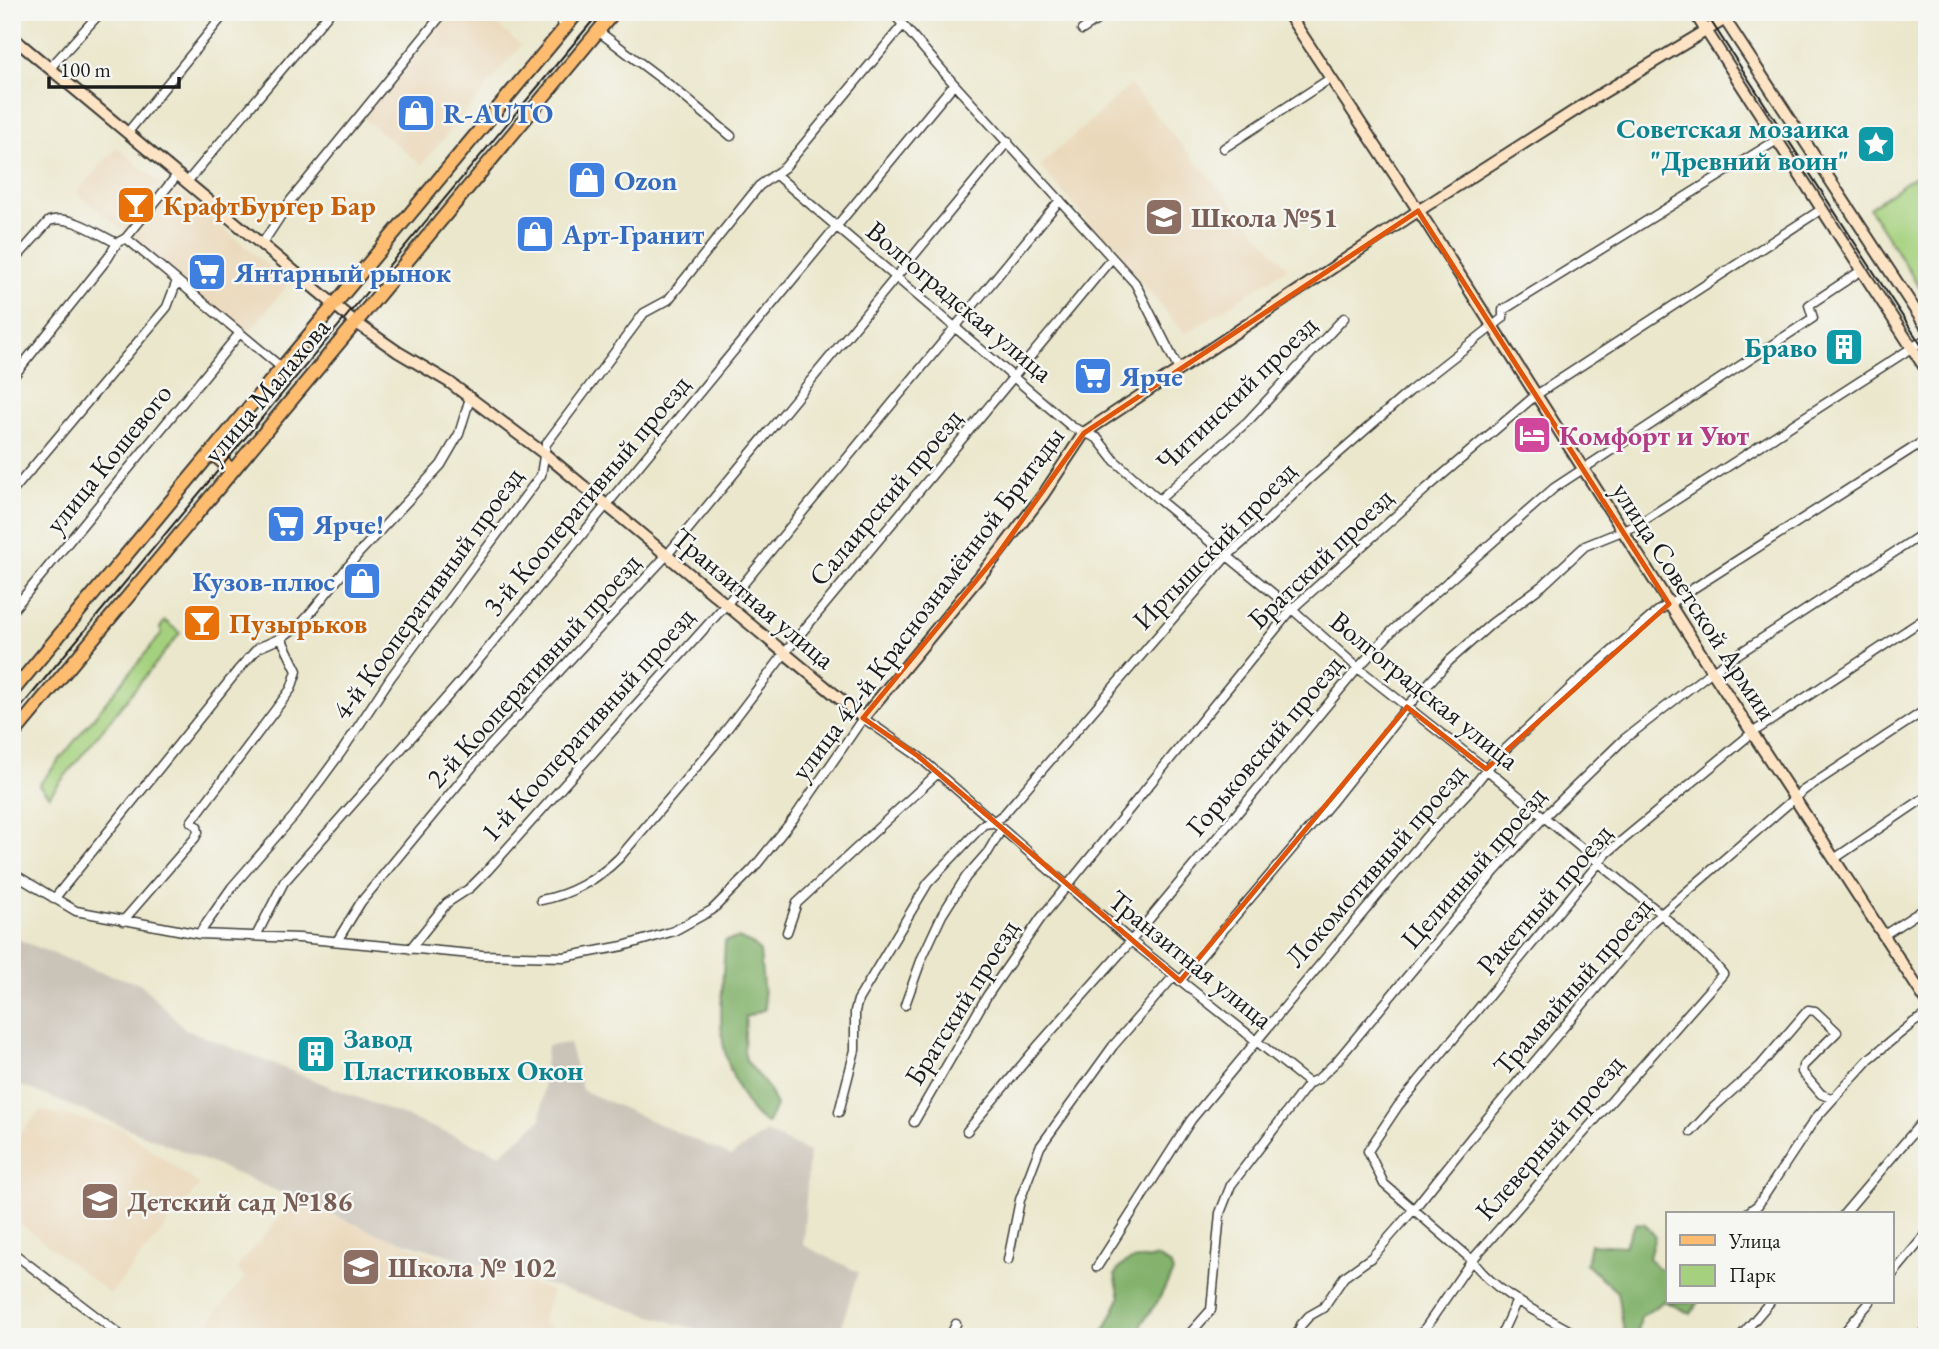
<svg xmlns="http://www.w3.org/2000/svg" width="1939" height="1349" viewBox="0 0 1939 1349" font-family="'EB Garamond',serif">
<rect width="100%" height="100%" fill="#f6f6f2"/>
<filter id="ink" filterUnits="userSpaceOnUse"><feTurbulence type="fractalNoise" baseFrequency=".0143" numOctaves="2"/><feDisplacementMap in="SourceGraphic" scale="14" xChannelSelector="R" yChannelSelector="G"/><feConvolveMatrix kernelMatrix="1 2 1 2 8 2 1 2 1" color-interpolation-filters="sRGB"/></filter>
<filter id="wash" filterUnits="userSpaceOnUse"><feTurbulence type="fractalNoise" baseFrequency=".00686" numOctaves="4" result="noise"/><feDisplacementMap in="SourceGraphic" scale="28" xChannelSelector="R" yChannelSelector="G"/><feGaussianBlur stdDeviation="1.57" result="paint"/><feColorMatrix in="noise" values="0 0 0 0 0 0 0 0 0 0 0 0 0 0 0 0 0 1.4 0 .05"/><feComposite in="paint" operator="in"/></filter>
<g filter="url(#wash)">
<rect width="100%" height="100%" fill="#ebe7cc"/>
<path fill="#ead8ba" d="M451 12H482L521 45 422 165 362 117Z
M1130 85 1288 268 1185 334 1040 166Z
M117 147 167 189H176L289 283 244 338 121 235 124 231 76 193Z
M40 1110 121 1128 200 1185 110 1294 12 1217V1144Z
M294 1201 459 1265 464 1260 552 1291 542 1321 567 1337H197L245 1277 236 1269Z"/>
<path fill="#cac3b8" d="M12 937 91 969 141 984 185 1029 500 1154 541 1120 547 1046 569 1043 582 1090 731 1156 766 1132 809 1152 803 1245 858 1272 840 1331 857 1337H722L461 1259 383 1236 159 1141 12 1082Z"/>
<path fill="#a5d17e" stroke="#60764d" stroke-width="2" d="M1927 168V299L1869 208Z
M165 621 180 633 49 796 39 785 162 633 160 628Z"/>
<path fill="#84b36d" stroke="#506844" stroke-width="2" d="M738 938 754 945 760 952 765 1009 746 1017 744 1050 746 1060 768 1088 776 1106 767 1124C743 1112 724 1060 722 1034 719 1004 724 971 725 941Z
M1636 1223 1645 1224 1655 1236 1649 1258 1657 1268 1668 1269V1302H1698L1691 1314 1664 1301 1641 1317 1637 1337H1625L1617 1292 1586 1264 1590 1244 1624 1246Z
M1157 1257 1170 1264 1173 1272 1158 1301 1142 1323 1140 1337H1101L1120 1298 1115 1274C1128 1254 1136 1262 1157 1257Z"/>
</g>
<g filter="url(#ink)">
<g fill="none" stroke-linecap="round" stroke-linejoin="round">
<g stroke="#3b3a36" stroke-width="11">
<path id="street" d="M559 12 564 30
M892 12 954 84 1135 283 1178 368
M1082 30 1109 12
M598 31 676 90 731 136
M50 68 101 12
M128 132 226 12
M1224 148 1331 78
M776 175 1072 427 1097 438 1115 461 1159 500 1292 609 1358 668 1486 769 1661 914 1713 962 1723 974 1472 1260 1419 1337
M187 182 330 12
M126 238 282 368
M262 244 291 200 444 12
M12 263 49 221C71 214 97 234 117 243
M12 378 108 258 117 243 126 238 178 174
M12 492 167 307 177 281
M1159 500 1248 421 1344 318
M12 611 239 334
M1834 859 1927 796
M12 873 76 911 199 934 299 938 482 955 564 957 623 946 674 931 712 910 753 869 794 818 863 718 918 756 1131 941 1309 1083
M54 899 239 669 258 648 281 638
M541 900C570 895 598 879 619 858L714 746 788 649 1112 258
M123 921 195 838 198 832 197 826 191 822 291 689 297 671 281 638 303 622 359 553 441 465 459 434 470 398
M787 932 797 903 938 773
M199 934 232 887 294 816 342 751 391 677 541 475 546 444 644 313 668 300 759 186 785 167 902 26
M1884 935 1927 907
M256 936 284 882 462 680 954 84
M337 941 361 902 488 748 667 555 1008 141
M410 949 447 903 470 888 487 871 730 600 1060 200
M1180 981 1331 803 1407 707 1449 661 1491 624 1543 585 1585 546 1637 525 1927 338
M905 1005 922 958 942 915 966 877 988 852 1001 830
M839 1112 855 1050V1011L858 1000 928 883 984 824 992 823 1004 814 1226 557 1267 521 1309 479 1410 391 1503 318V310L1777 140
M914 1122 987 996 1041 918 1292 609 1427 488 1536 395 1822 209
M967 1131 1037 1047 1131 941 1358 668 1393 630 1554 488 1813 318 1809 305 1862 270
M1691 1132 1714 1107 1760 1066 1808 1010 1815 1011 1837 1032 1803 1066 1802 1072 1821 1094 1833 1099
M1746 1214 1758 1205 1815 1119 1869 1059 1914 1022 1927 1015
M1844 1214 1927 1116
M12 1252 123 1337
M1008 1260 1020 1200 1040 1147 1113 1046 1174 976
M1097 1267 1191 1120 1426 837 1472 788 1495 759 1580 679 1658 611 1927 439
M1892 1275 1927 1233
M950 1337 956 1324
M1187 1337 1211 1310 1220 1213 1231 1185 1309 1083 1318 1079 1336 1062 1495 871 1544 817 1623 740 1712 671 1927 531
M1296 1337 1301 1325 1309 1316 1323 1308 1344 1277 1372 1257 1414 1209 1474 1134 1652 922 1804 790 1927 709
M1500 1337 1517 1300
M1581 1337C1544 1315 1496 1295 1472 1260L1384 1184 1368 1151 1398 1106 1607 853 1752 733 1927 617
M1740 1337 1770 1302
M1840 1337 1870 1302
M1920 1337 1927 1327"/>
</g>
<g stroke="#3b3a36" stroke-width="14">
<path id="secondary" d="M1287 12 1426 222 1712 671 1927 1002
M1694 12 1927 371
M1720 12 1927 328
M12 37 355 322 398 352 449 382 546 455 863 718 998 554 1043 495 1084 433 1418 211 1596 97 1737 12"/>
</g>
<g stroke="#3b3a36" stroke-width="16">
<path id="primary" d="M212 453 232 470
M12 692 578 12
M12 736 614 12"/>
</g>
<use href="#street" stroke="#fff" stroke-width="8"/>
<use href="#secondary" stroke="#fee4c5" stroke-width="10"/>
<use href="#primary" stroke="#fdbc6f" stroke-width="12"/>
<path stroke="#1c1c1c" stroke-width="2" d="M1705 12 1927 354
M12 718 600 12"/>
</g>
</g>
<path fill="none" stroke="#de560d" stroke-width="5" stroke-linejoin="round" d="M1418 211 1669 604 1486 769 1407 707 1180 981 918 756 863 718 998 554 1084 433Z"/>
<defs>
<g id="shop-square" transform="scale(2.0125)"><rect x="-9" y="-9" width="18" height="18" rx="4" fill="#3f7fe0" stroke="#f6f6f2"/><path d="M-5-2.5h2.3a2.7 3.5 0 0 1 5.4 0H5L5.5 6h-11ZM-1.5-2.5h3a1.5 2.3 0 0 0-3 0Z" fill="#fff"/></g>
<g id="sight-square" transform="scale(2.0125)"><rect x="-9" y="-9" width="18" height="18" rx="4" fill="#0f9aa8" stroke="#f6f6f2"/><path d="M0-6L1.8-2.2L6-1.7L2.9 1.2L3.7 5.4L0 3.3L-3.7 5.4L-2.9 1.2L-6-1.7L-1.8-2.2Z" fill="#fff"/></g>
<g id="bar-square" transform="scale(2.0125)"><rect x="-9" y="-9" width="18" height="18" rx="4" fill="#e8710a" stroke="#f6f6f2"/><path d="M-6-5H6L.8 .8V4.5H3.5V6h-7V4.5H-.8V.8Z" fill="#fff"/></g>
<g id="school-square" transform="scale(2.0125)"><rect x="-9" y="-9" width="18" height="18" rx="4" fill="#8d6e63" stroke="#f6f6f2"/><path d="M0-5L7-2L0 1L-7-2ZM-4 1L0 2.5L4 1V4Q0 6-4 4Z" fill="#fff"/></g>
<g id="supermarket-square" transform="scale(2.0125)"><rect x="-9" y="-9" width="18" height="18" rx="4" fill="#3f7fe0" stroke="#f6f6f2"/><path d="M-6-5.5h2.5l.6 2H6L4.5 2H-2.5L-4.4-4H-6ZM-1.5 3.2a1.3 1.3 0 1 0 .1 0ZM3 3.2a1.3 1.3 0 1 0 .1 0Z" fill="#fff"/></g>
<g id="building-square" transform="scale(2.0125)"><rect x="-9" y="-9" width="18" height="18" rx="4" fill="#0f9aa8" stroke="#f6f6f2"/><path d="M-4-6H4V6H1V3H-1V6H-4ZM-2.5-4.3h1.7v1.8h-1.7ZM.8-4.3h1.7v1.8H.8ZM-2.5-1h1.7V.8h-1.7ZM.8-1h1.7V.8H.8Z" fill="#fff"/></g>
<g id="hotel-square" transform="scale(2.0125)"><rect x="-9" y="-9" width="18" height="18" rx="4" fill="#d1479c" stroke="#f6f6f2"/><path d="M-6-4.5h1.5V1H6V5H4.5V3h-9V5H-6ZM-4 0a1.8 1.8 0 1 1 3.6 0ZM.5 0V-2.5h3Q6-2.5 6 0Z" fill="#fff"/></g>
</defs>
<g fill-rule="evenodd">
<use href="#shop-square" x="416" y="113"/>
<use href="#sight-square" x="1876" y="144"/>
<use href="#shop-square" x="587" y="180"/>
<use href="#bar-square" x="136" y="205"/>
<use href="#school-square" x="1164" y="217"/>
<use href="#shop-square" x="535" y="234"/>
<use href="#supermarket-square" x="207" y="272"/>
<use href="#building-square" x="1844" y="347"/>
<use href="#supermarket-square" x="1093" y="376"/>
<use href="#hotel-square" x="1532" y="435"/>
<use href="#supermarket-square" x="286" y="524"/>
<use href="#shop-square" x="362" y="581"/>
<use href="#bar-square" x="202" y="623"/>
<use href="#building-square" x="316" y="1054"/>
<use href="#school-square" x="100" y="1201"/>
<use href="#school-square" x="361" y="1267"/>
</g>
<g text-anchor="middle" stroke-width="5" stroke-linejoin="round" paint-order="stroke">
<g font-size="28" font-weight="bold" fill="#366cbe" stroke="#f6f6f2" text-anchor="start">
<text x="443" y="123">R-AUTO</text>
<text x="614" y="190">Ozon</text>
<text x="562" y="244">Арт-Гранит</text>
<text x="234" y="282">Янтарный рынок</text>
<text x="1120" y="386">Ярче</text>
<text x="313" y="534">Ярче!</text>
<text x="335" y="591" text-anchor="end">Кузов-плюс</text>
</g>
<g font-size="28" font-weight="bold" fill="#0d838f" stroke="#f6f6f2" text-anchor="end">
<text x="1849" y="138">Советская мозаика<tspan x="1849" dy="32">"Древний воин"</tspan></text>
<text x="1817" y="357">Браво</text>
<text x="343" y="1048" text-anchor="start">Завод<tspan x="343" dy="32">Пластиковых Окон</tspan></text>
</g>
<g font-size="28" font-weight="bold" fill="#c56008" stroke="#f6f6f2" text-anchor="start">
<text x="163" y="215">КрафтБургер Бар</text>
<text x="229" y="633">Пузырьков</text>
</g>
<g font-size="28" font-weight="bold" fill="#785e54" stroke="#f6f6f2" text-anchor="start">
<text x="1191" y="227">Школа №51</text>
<text x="127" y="1211">Детский сад №186</text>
<text x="388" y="1277">Школа № 102</text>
</g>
<g font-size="28" fill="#1c1c1c" stroke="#f6f6f2">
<text transform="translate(960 301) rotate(40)" y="10">Волгоградская улица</text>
<text transform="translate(266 390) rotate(-50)" y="10">улица Малахова</text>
<text transform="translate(1236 393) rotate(-44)" y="10">Читинский проезд</text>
<text transform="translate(108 458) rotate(-51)" y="10">улица Кошевого</text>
<text transform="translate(586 495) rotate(-50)" y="10">3-й Кооперативный проезд</text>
<text transform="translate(885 497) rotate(-50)" y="10">Салаирский проезд</text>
<text transform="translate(1214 545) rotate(-46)" y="10">Иртышский проезд</text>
<text transform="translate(1320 558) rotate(-44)" y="10">Братский проезд</text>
<text transform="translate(427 593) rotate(-54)" y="10">4-й Кооперативный проезд</text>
<text transform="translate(754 598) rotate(40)" y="10">Транзитная улица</text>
<text transform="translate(1695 601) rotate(57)" y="10">улица Советской Армии</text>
<text transform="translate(927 603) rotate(-53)" y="10">улица 42-й Краснознамённой Бригады</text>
<text transform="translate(533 670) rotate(-48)" y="10">2-й Кооперативный проезд</text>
<text transform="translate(1425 690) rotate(39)" y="10">Волгоградская улица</text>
<text transform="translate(587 724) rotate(-48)" y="10">1-й Кооперативный проезд</text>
<text transform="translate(1264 745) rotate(-50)" y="10">Горьковский проезд</text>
<text transform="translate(1375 865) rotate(-49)" y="10">Локомотивный проезд</text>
<text transform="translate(1473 867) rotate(-49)" y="10">Целинный проезд</text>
<text transform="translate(1544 899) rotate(-49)" y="10">Ракетный проезд</text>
<text transform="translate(1191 959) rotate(39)" y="10">Транзитная улица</text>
<text transform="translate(1572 986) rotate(-49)" y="10">Трамвайный проезд</text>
<text transform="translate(961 1002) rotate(-58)" y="10">Братский проезд</text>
<text transform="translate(1549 1137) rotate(-49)" y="10">Клеверный проезд</text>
</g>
<g font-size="28" font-weight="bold" fill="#b23c85" stroke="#f6f6f2" text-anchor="start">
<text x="1559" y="445">Комфорт и Уют</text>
</g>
</g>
<rect width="1939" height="1349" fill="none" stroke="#f6f6f2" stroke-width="42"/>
<rect x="1666" y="1212" width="228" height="91" fill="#f6f6f2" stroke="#9f9f9c" stroke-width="2"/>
<rect x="1680" y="1235" width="35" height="10" fill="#fdbc6f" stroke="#9f9f9c" stroke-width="2"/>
<text x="1729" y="1248" font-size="21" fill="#1c1c1c">Улица</text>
<rect x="1680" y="1265" width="35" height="21" fill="#a5d17e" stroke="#9f9f9c" stroke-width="2"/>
<text x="1729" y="1282" font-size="21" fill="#1c1c1c">Парк</text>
<path d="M49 77v10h130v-10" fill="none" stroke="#1c1c1c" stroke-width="3.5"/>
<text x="60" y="77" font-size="21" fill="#1c1c1c" stroke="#f6f6f2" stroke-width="5" paint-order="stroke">100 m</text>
</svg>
